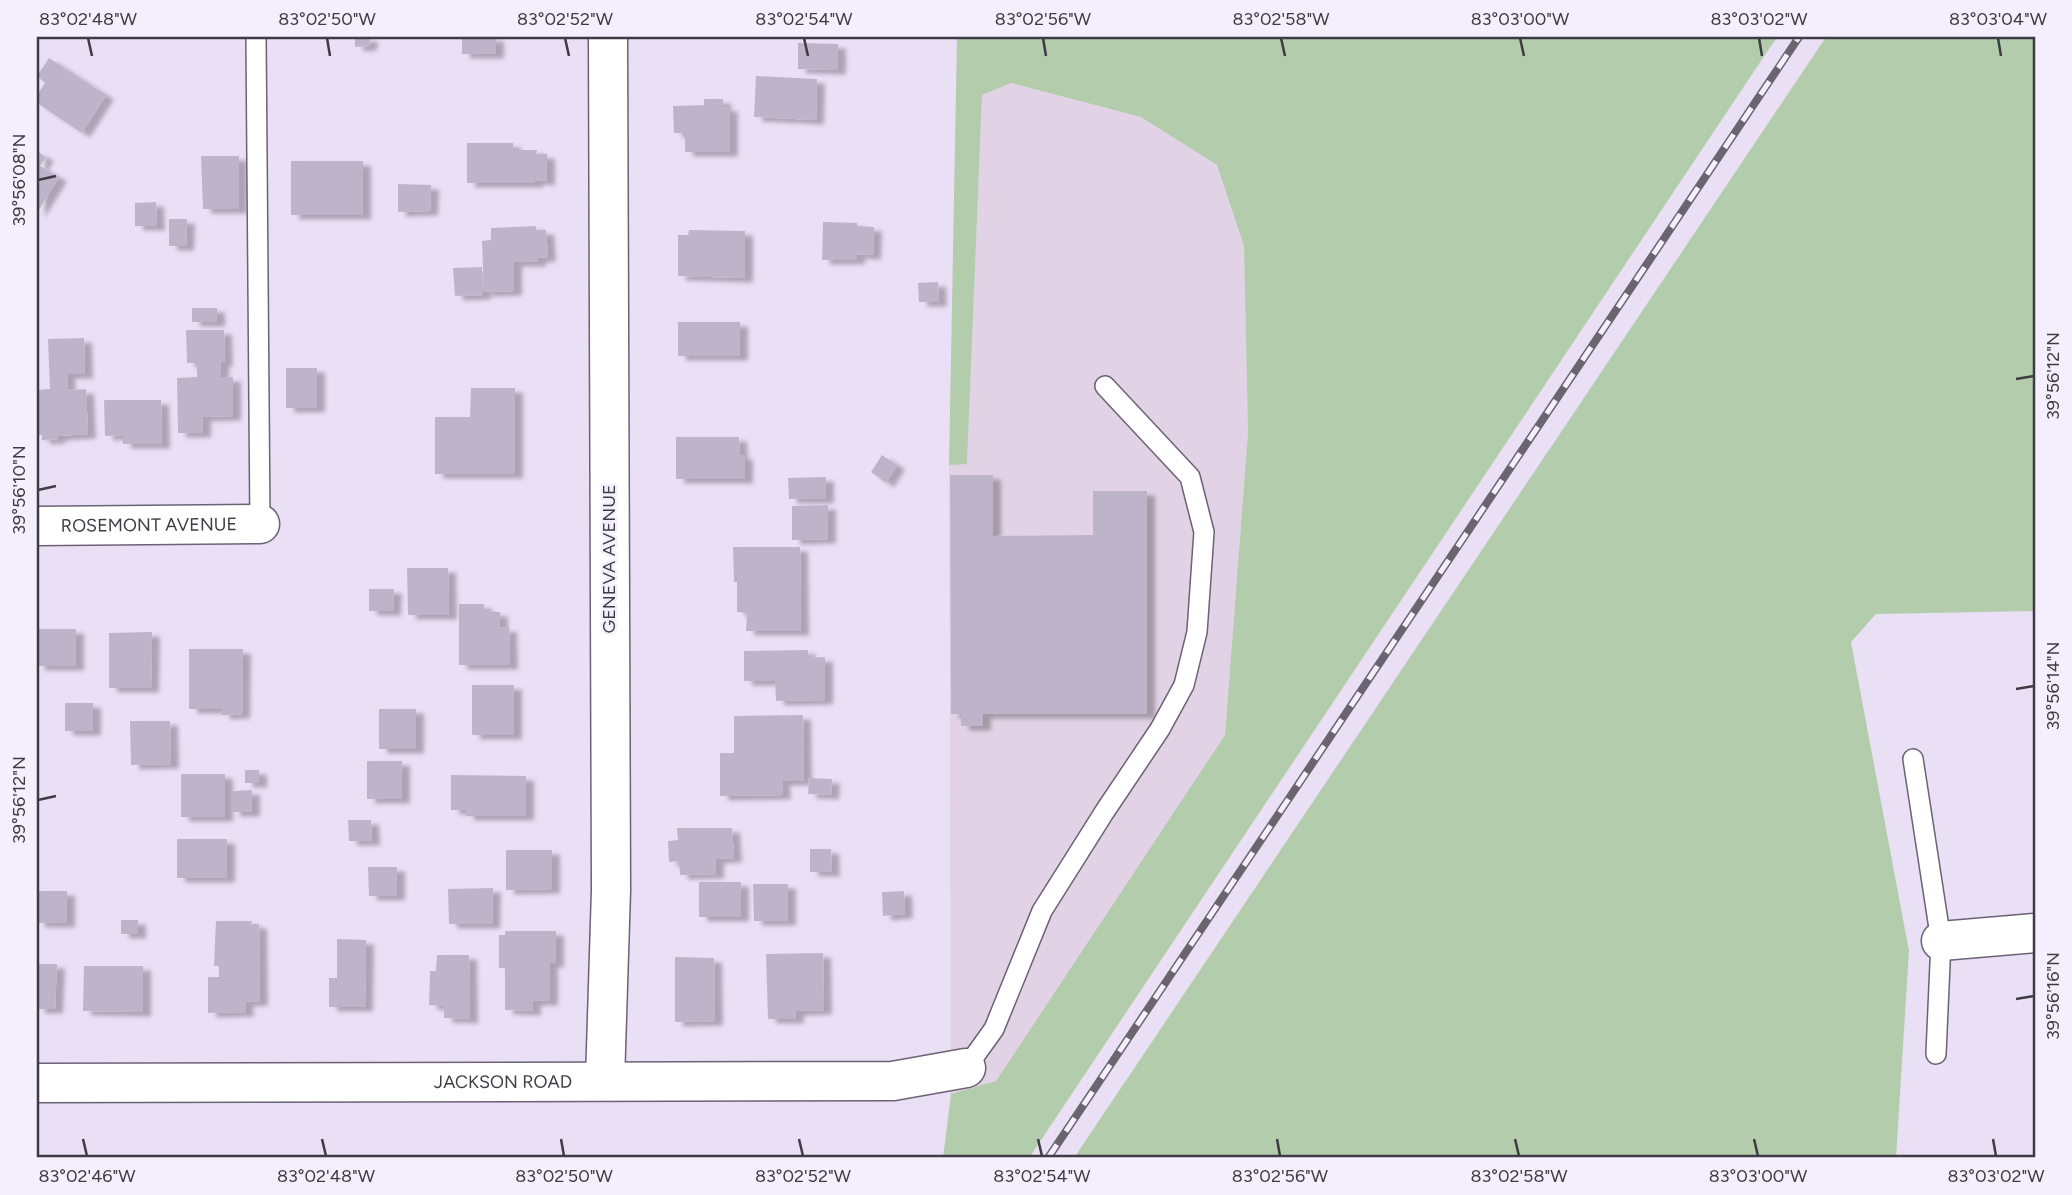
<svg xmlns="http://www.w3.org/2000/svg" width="2072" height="1195" viewBox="0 0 2072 1195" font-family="Figtree,sans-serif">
<defs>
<filter id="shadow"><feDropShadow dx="8" dy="4.5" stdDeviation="2" flood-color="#0004"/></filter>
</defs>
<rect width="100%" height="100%" fill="#eae0f6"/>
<path fill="#e1d2e5" d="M1011 83 1142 117 1217 165 1244 246 1248 433 1225 735 996 1081 951 1094 949 465 967 463 982 95Z"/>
<path fill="#b3ccab" d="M957 37H1777L1029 1158H943L951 1094 996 1081 1225 735 1248 433 1244 246 1217 165 1141 117 1011 83 982 95 967 464 949 465Z
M1826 37H2035V611L1876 614 1851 642 1909 951 1896 1158H1074Z"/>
<path fill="#beb4c9" filter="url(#shadow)" d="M355 37H370L369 46 355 47Z
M462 37H496V54H462Z
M798 43 838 44V70L798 69Z
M49 58 106 95 82 133 37 103V95L45 83 37 76Z
M756 76 817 79 816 120 754 117Z
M704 99H723V107H730V152H685V133H674L673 106 704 105Z
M467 143H513V150H537L536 154H547V181L535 180V183H467Z
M37 151 46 157 40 166 59 177 37 213Z
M201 156H239V209H203Z
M291 161H363V215H291Z
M398 184 431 185 430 211 398 212Z
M156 202 157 226H135V203Z
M169 219H187L186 246H169Z
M823 222 857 223V226L874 227 873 255 857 254V260H822Z
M536 226V230H546L548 257 538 258V262H514V291L484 292 482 241 491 240V228Z
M689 230 745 231V278L678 276V235H688Z
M482 267 483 295 455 296 453 268Z
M938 282 939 302H919L918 283Z
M192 308H217V322H192Z
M678 322H740V356H678Z
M186 330H224L225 362H221V377H233V416L203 417V433H178L177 378 197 377V363H187Z
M84 338 85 374H67L68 390 86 389 88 434 57 436 58 439 42 440V435H37V390L50 389 48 339Z
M286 368H317V408H286Z
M471 388H515V474H435V417H470Z
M104 400H161L162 444H123V435L105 436Z
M676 437H739L740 455H745V479H676Z
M882 455 897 465 886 483 871 472Z
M950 475H993V536L1093 535V491H1147V714H983V726H961V714H951Z
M826 477V499H789L788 478Z
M828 505V539L792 540V506Z
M733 547H800L801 631H746L747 613 737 612V582H734Z
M407 568H448L449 615H408Z
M369 589H394L393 611H369Z
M459 604H484V611L500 612V628L509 627 510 665H459Z
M37 629H76V666H37Z
M152 632 151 688H109V633Z
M189 649H243L242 714 222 715V709H189Z
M808 650V658L825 657V700L776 701 775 681H744V651Z
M472 685H514V735H472Z
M65 703H93V731H65Z
M379 709H416V749H379Z
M803 715 804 781H782L783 795 720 796V753H734V716Z
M130 721H170L171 764 131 765Z
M367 761H402V799H367Z
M245 770H259V783H245Z
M181 774H225V817H181Z
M451 775 526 776V816H466V810H451Z
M809 778 832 779 831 795 808 794Z
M252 790V812H232V791Z
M348 820H371L372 841H349Z
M677 828H732L734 858 716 859V874L680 875 679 861 669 862 668 841 678 840Z
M177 839H227V878H177Z
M810 849H831L832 872H810Z
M506 850H552V889L506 890Z
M368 867H397V896H369Z
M699 882H741V917H699Z
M753 884H788V921H754Z
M493 888 492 924H449L448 889Z
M37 891H67V923H37Z
M904 891 905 914 883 916 882 892Z
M121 920H138V934H121Z
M216 921H252L251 924H259L260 1001 245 1002 246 1012 208 1013V977H219V966H214Z
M505 931H556V963H550V1001H533V1011L505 1010V968H499V935H505Z
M337 939 366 940 365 1007H329V978H337Z
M823 953 824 1010 796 1011V1019H768L766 954Z
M437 955H469L470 1019 444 1018V1006L429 1005 430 971H436Z
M675 957 714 958 715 1021 675 1022Z
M37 964H57L55 1009H37Z
M84 966H143V1012L83 1011Z"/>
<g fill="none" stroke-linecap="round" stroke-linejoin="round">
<g stroke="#6b6275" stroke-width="22">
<path id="lane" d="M256 37 260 524
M1913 759 1941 941 1936 1054
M966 1068 994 1029 1042 911 1105 811 1160 729 1184 685 1197 632 1204 532 1190 477 1105 386"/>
</g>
<g stroke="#6b6275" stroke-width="41">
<g id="street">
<path id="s1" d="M37 526 260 524"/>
<path d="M1941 941 2035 933"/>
<path d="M605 1081 611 890 608 37"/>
<path id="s2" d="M37 1083 893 1081 966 1068"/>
</g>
</g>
<use href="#lane" stroke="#fff" stroke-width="19"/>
<use href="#street" stroke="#fff" stroke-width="38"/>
<g stroke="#6a6470" stroke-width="8">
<path id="rail" d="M1048 1158 1799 37"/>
</g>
<use href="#rail" stroke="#f5effd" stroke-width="5" stroke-dasharray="16" stroke-linecap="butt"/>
</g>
<path fill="none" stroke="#3f3b44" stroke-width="2.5" d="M88 38 92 56M327 38 330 56M565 38 569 56M804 38 808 56M1043 38 1046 56M1281 38 1285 56M1520 38 1524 56M1759 38 1762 56M1998 38 2001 56M38 180 56 176M2016 379 2034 376M38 490 56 486M2016 689 2034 686M38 800 56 796M2016 999 2034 996M83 1139 87 1156M322 1139 326 1156M561 1139 564 1156M799 1139 803 1156M1038 1139 1042 1156M1277 1139 1280 1156M1515 1139 1519 1156M1754 1139 1758 1156M1993 1139 1996 1156"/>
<g text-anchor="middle" stroke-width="5" stroke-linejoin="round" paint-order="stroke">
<g font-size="18" fill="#3f3b44" stroke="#f5effd">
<text dy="6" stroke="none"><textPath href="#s1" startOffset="112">ROSEMONT AVENUE</textPath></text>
<text transform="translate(609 559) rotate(-90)" y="6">GENEVA AVENUE</text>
<text dy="6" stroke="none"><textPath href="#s2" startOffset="466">JACKSON ROAD</textPath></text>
</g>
</g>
<rect width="2072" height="1195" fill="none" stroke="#f5effd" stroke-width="77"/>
<rect x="38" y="38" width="1996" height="1118" fill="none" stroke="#3f3b44" stroke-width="2.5"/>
<g font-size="18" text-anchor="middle" fill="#3f3b44">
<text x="88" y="25">83°02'48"W</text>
<text x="327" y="25">83°02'50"W</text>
<text x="565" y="25">83°02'52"W</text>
<text x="804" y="25">83°02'54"W</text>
<text x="1043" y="25">83°02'56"W</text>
<text x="1281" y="25">83°02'58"W</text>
<text x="1520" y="25">83°03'00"W</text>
<text x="1759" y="25">83°03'02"W</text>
<text x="1998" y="25">83°03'04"W</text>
<text transform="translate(19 180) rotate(-90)" y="6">39°56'08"N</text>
<text transform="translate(2053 376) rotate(-90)" y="6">39°56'12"N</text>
<text transform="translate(19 490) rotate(-90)" y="6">39°56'10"N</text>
<text transform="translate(2053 686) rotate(-90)" y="6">39°56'14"N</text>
<text transform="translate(19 800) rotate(-90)" y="6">39°56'12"N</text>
<text transform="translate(2053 996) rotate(-90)" y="6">39°56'16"N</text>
<text x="87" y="1182">83°02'46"W</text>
<text x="326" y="1182">83°02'48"W</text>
<text x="564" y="1182">83°02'50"W</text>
<text x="803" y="1182">83°02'52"W</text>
<text x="1042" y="1182">83°02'54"W</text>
<text x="1280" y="1182">83°02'56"W</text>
<text x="1519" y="1182">83°02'58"W</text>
<text x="1758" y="1182">83°03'00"W</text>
<text x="1996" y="1182">83°03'02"W</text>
</g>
</svg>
